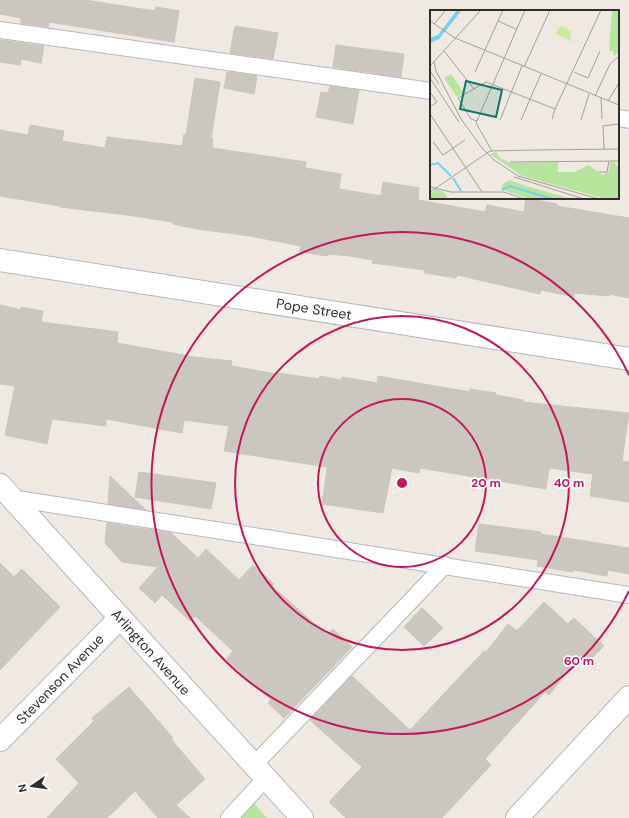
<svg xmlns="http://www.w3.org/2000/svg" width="629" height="818" viewBox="0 0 629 818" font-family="'DM Sans',sans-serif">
<rect width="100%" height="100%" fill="#efe9e1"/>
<path fill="#b6e59e" d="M253 802 267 818H238Z"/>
<path fill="#cbc7bf" stroke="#cbc5ba" d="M0 0H85L155 11 156 7 179 11 174 42 49 22 48 27 21 23V18L0 14Z
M235 26 278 33 273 59 230 53Z
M0 40 44 46 41 63 21 59 20 65 0 62Z
M336 45 404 54 401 77 333 67Z
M227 72 257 76 254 94 224 88Z
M195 78 220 82 211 139H213L212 148 306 162 305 168 341 174 339 189 381 196 383 182 419 188 418 200 485 212 487 205 524 212 526 198 557 204V206L629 218V298L609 294V296L574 293V297L541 290 540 294 457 275 456 278 425 273V270L372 263 373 260 350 256 328 254V256L300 252 301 246 250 236 197 229 173 224V222L127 215 60 207V206L0 196V130L28 135 30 125 64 131 62 141 105 148 107 137 182 146 184 134 186 135Z
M330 86 359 90 353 124 316 117 321 92 328 93Z
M0 305 21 310V307L43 311 41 322 118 332 117 343 194 357 232 361 231 366 277 374 278 373 319 379 320 376 341 380 342 377 377 383 378 376 470 392V389L496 393V395L524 400 523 402 629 413 622 461 629 462V502L590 496 593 474 549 468 546 489 420 468 419 473 392 468 383 513 322 504 327 467 224 451 229 426 184 420 182 433 106 419V426L52 419 47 444 5 435 15 386 0 384Z
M139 472 216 483 211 509 135 497Z
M110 476 146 510 108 504Z
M107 523 171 533 198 558 206 549 239 580 253 565 274 584 272 586 327 635 333 629 352 647 284 718 268 703 271 700 226 659 233 651 195 616 190 621 162 595 155 603 139 588 158 567 122 562 105 543Z
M479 524 541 532V534L629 548V574L608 570 607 576 574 570 573 572 537 566 538 560 475 551Z
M0 563 14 577 22 569 60 607 0 670Z
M544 602 568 624 574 618 604 646 588 662 581 655 549 695 545 692 485 759 491 765 442 818H346L329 802 362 767 310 720 352 676 410 730 484 651 486 652 508 624 517 631Z
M422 608 443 628 424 646 404 627Z
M129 687 173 738 171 739 205 779 176 805 190 818H158L135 791 107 818H47L79 783 56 759 94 721 92 718Z"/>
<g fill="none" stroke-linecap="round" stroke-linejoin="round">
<g stroke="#b4b7c1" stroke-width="18">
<path id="service" d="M0 30 431 91
M618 118 629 120
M11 498 629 595
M254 765 445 565
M229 818 266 778"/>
</g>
<g stroke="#b4b7c1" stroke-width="24">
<path id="minor" d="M0 260 629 359
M0 485 302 818
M0 740 120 618
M517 818 629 697"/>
</g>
<use href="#service" stroke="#fff" stroke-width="16"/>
<use href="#minor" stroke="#fff" stroke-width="22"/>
</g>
<g fill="none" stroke="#c2185b" stroke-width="2">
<circle cx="402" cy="483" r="84"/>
<circle cx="402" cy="483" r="167"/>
<path d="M629 591A251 251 0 1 1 629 375"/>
</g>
<g text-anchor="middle" stroke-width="3.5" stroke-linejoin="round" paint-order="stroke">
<g font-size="14" fill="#2e2e2e" stroke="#fff">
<text transform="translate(314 309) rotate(9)" y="5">Pope Street</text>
<text transform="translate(151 652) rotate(48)" y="5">Arlington Avenue</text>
<text transform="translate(60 679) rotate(-46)" y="5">Stevenson Avenue</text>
</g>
</g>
<g transform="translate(430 10)">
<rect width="189" height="189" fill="#efe9e1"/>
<path d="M182 0H189L188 43 184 46 183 41H179ZM21 64 34 83 27 87 14 68ZM66 142 70 148 80 153 128 152V162H145L158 155 173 165 179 161 180 152H184L188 157 189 146V189H176L92 166 60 144ZM80 170 93 175 142 189H99L71 179 73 174ZM6 179 14 182 18 189H0V184Z" fill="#b6e59e"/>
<path d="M132 16 142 21 140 28 144 32 126 24 128 18Z" fill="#c9ec9a"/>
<path d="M27 0H32L9 29 0 33V28L8 25Z" fill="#75cff0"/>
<path fill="none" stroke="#75cff0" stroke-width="2" d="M0 155 8 153 21 166M23 168 31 181M72 180 80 176 122 189"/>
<path fill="none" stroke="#a29e99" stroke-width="1" d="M0 11 25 28 189 95M68 11 86 19M4 14 16 0M14 41 44 79M4 51 6 61 31 109 52 138 64 150 88 166 169 189M0 56 51 0M94 57 120 0M0 61 9 74M45 62 73 0M144 62 158 68 170 41M0 68 29 112M0 82 7 92 0 97M165 86 180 54 189 46M171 88 172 109M178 91 189 73M0 104 52 182M122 109 125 99 171 0M70 110 92 56M91 110 111 64M151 110 159 84M47 111 41 109 28 88 56 72 125 99M3 132 13 145 35 130M174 139 173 116 189 114M104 140 189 139M62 141 46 113 95 0M80 152 188 151M169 162H177L179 151M84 167 154 189M0 177 21 182H74L94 189M0 182 60 141 104 140"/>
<path fill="#0f766e" fill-opacity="0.15" stroke="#0f766e" stroke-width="2" d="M36 71 72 80 66 107 30 99Z"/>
<rect width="189" height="189" fill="none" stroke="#2e2e2e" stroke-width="2"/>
</g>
<circle cx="402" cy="483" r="6" fill="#c2185b" stroke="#fff" stroke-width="2"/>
<g font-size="12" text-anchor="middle" font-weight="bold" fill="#c2185b" stroke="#fff" stroke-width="3.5" stroke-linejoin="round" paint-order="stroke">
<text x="486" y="487">20 m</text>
<text x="569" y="487">40 m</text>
<text x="579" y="665">60 m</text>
</g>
<g transform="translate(32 786) rotate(257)" stroke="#ffffff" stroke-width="3" paint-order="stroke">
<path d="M0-3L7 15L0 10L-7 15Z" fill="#2e2e2e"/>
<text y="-6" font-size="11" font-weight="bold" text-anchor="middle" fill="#2e2e2e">N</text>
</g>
</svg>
